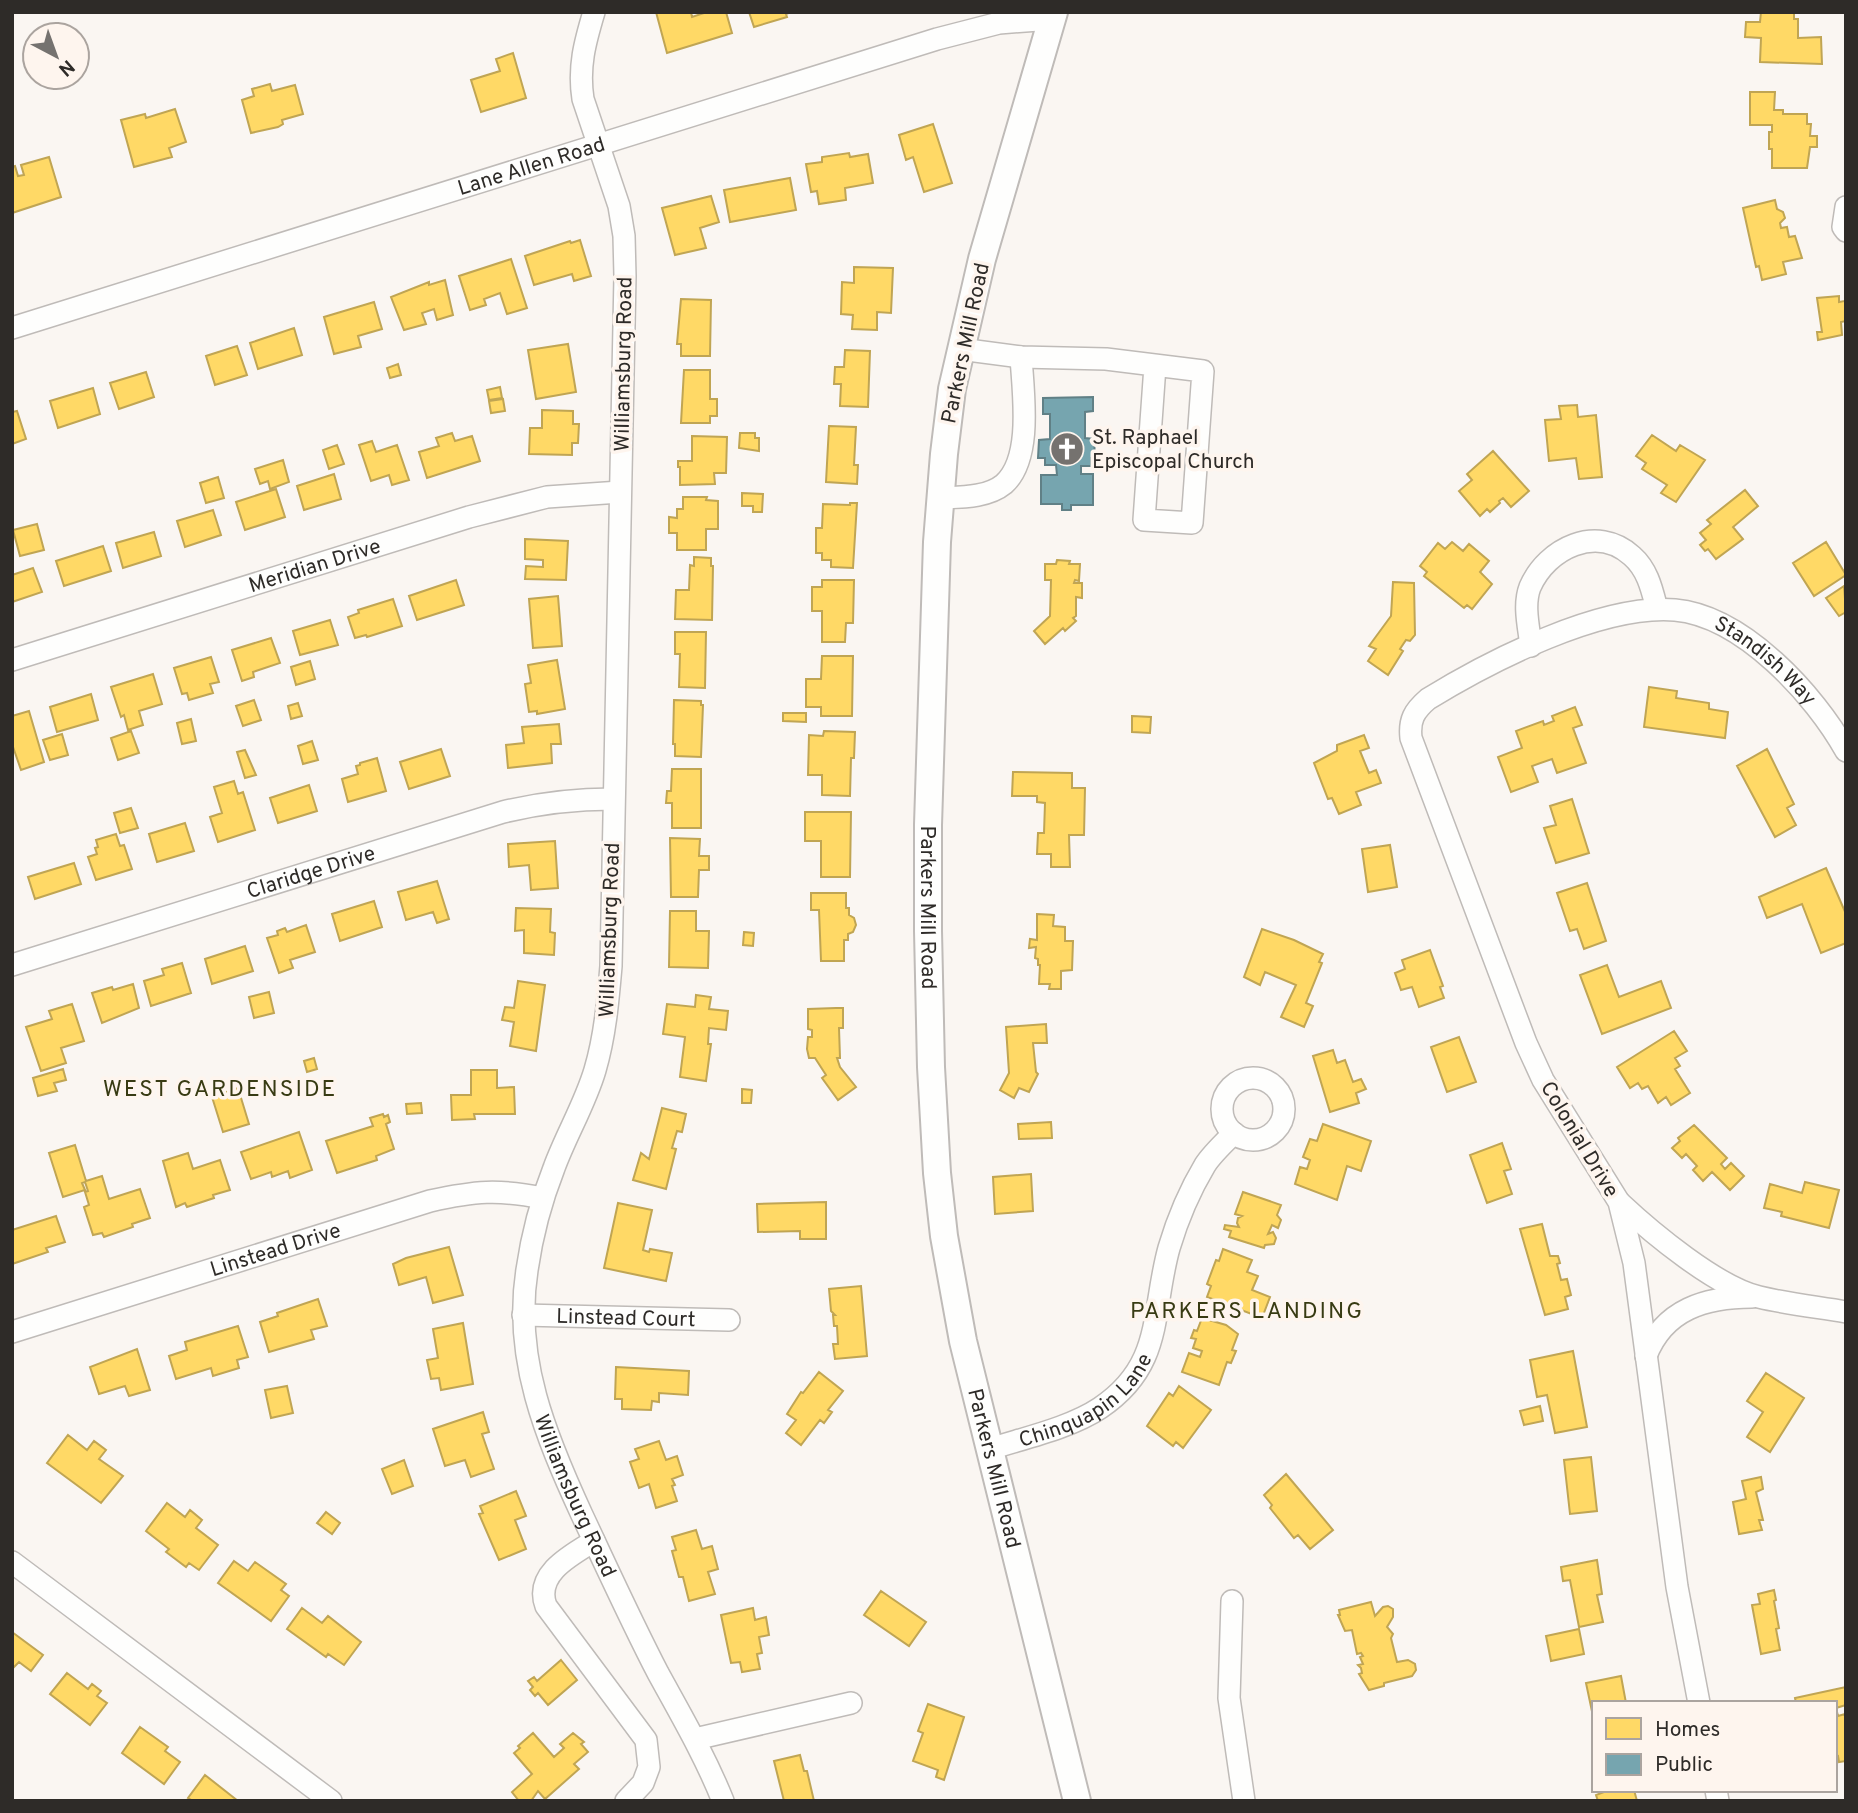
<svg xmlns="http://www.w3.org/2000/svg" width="1858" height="1813" viewBox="0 0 1858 1813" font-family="Overpass,sans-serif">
<rect width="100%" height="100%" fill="#faf6f2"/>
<path fill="#ffd966" stroke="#c0a553" stroke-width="2" d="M656 12H691L692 17 707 12H726L732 33 667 53Z
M749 12H791L786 14 787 17 754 27Z
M1761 12H1794V19H1798V38L1821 37 1822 64 1760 62 1761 38 1745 37 1746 22H1760Z
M513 53 526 98 481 112 471 80 500 71 496 59Z
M270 84 272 91 295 85 303 114 282 120 283 124 278 127 251 133 242 100 254 96 252 89Z
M1750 92H1775L1774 110H1783V114H1807V124H1811L1810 136H1817V147H1810L1807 168H1772V149H1769V132H1772V125H1750Z
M175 109 186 142 169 148 172 157 134 167 121 120 145 114 146 118Z
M933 124 952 183 924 192 913 157 906 160 899 135Z
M849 153 850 157 868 154 873 183 845 188 846 200 819 204 817 191 811 192 806 164 822 162V157Z
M49 157 61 197 12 213V167L15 166 18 176 24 175 21 165Z
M790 178 796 210 730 222 724 190Z
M711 196 719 222 700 228 706 248 675 255 662 208Z
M1775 200 1777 209 1783 212 1785 218 1780 223 1781 228 1787 227 1789 237 1795 236 1802 258 1783 262 1786 274 1762 280 1759 266 1756 267 1743 208Z
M580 240 591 276 574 281 572 274 534 285 525 256 570 241 571 243Z
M511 259 527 308 507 314 500 293 484 299 486 305 470 310 459 276Z
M854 267 893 268 891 313 877 312V330L852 329 853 315 841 314 842 282 854 283Z
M445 280 453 315 437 320 434 309 422 313 426 324 404 330 391 297 429 282V285Z
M1839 296V302L1845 301 1846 296V321L1841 322 1842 335 1818 340 1817 332H1822L1817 298Z
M681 299 711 300 710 356H681V344H677Z
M374 302 382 329 358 336 361 347 334 354 324 317Z
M294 328 302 355 258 369 250 343Z
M568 344 576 392 536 399 528 350Z
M237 346 247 375 215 385 206 356Z
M845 350 870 351 868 407 840 406 841 384H834L835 367H844Z
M398 364 401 375 390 378 387 368Z
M684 370H710V399H717V416H710V423H681Z
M146 372 154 397 119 409 110 383Z
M500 387 502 398 489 400 487 390Z
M93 388 100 414 58 428 50 401Z
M503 399 505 411 491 413 489 401Z
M1577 405 1578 417 1596 415 1602 477 1579 479 1576 458 1549 461 1545 420 1561 419 1559 406Z
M542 410 573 411V424H579L578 443H572V455L529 454 530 428H542Z
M17 411 26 439 12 444V412Z
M829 426 856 427 854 465H858L857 484 826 482Z
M452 433 455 441 472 436 480 461 427 478 419 452 439 446 436 438Z
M740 433H755V438H759V451L739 448Z
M1652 435 1676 451 1680 445 1705 460 1676 502 1661 493 1667 485 1642 469 1646 463 1636 456Z
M692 436 727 437 726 473H714L715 484 680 485V467H678V461H692Z
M372 441 376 452 397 445 409 480 392 485 389 475 371 481 359 445Z
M337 445 344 464 329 469 323 450Z
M1493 451 1529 491 1511 507 1503 498 1499 501 1500 503 1490 512 1487 509 1480 516 1459 491 1472 480 1467 474Z
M283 460 289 482 270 489 268 481 260 484 255 469Z
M334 474 341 499 304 510 297 486Z
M218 477 224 498 206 503 200 483Z
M276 489 285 517 245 530 236 502Z
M1745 490 1758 506 1733 527 1743 539 1716 559 1708 549 1705 551 1700 545 1706 540 1700 533 1711 524 1707 520Z
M742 493 763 494 762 512H753V506H742Z
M683 497H707L706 500 718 501V529H706V550H677V533H669V517L677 518V509H683Z
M850 503H857L853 568 831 567V560H822V553H816V528H822L823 504 850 505Z
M213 510 221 535 185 547 177 521Z
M37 524 44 550 20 556 13 530Z
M154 532 161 556 123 568 116 543Z
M525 539 568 541 566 580 525 579 526 566 543 567V560L525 559Z
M1452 542 1463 551 1469 544 1489 561 1480 572 1492 584 1472 609 1467 605 1464 608 1424 576 1427 572 1420 566 1438 543 1445 549Z
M1826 542 1846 575 1814 596 1793 563Z
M103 546 111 571 64 586 56 561Z
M694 557 711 558V566H713L712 620 675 619 676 590H689L690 565 694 566Z
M1057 560 1070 561 1069 564H1080L1079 581 1075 580 1074 583H1082V598L1076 597V616L1073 618 1076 621 1065 631 1063 628 1045 644 1034 631 1050 616 1051 580H1045V564H1056Z
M33 568 42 592 12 602V575Z
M456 580 464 605 417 620 409 596Z
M822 580H854L853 623H846L845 642H822V611H812V587H822Z
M1393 582 1414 583 1415 635 1410 641 1406 640 1400 649 1403 651 1388 675 1368 661 1376 649 1369 646 1391 616Z
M1844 586 1846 612 1839 616 1826 598Z
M558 596 562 646 533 648 529 599Z
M393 599 402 626 367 637 366 635 355 638 348 617 359 613 358 610Z
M330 620 338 645 300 655 293 631Z
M675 632H706L705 688 679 687 680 654H675Z
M271 638 280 663 253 672 254 677 242 681 232 650Z
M822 656H853L852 716H821V707H806V679H821Z
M211 657 219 682 210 684 213 693 189 700 187 693 182 694 174 668Z
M557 660 565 709 537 714V711L529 712 525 684 531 683 528 665Z
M310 661 315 679 296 685 291 667Z
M153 674 162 704 139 711 143 725 128 730 124 715 121 717 111 687Z
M1649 687 1677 691 1676 698 1709 703V709L1728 712 1725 738 1644 727Z
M91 694 98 720 57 732 50 707Z
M254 700 261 720 243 726 236 706Z
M674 700 701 701V705H703L701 757 675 756V744H673Z
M298 703 302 716 291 719 288 706Z
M1575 707 1582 725 1573 728 1586 763 1557 773 1552 759 1532 766 1538 782 1511 792 1498 757 1522 748 1516 731 1543 721 1544 725 1554 721 1552 716Z
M29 711 44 762 21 770 12 744V716Z
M783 713H806V722L783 721Z
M1132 716 1151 717 1150 733 1132 732Z
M191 719 196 741 182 744 177 723Z
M559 724 561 744H551L552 763 508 768 506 745 524 743 522 727Z
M131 731 139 753 118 760 111 738Z
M824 731 855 732 854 758H851L850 796 822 795V775H808L809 735 823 736Z
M62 734 68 755 50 760 43 740Z
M1364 735 1369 748 1360 751 1369 773 1376 770 1381 783 1356 792 1361 805 1339 814 1332 798 1328 799 1314 763 1337 751V745Z
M312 741 318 760 303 764 298 746Z
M441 749 450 776 409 789 400 762Z
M1767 749 1794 804 1787 808 1796 825 1775 837 1737 766Z
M245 750 256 775 245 778 237 752Z
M377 758 386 791 348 802 342 779 358 774 356 766 360 765V763Z
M672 769H701V828H672V803H666L667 791H671Z
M1013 772 1072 773V788H1085L1084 835H1069L1070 867H1051V854H1037L1038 833H1044L1045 803 1037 802V796H1012Z
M234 781 238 794 243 792 255 830 218 842 210 817 222 813 214 787Z
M309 785 317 811 278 823 270 798Z
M1572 799 1589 853 1556 863 1544 828 1556 825 1550 806Z
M131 808 138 828 120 833 114 813Z
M805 812H851L850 877H821V841H805Z
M185 823 194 851 157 862 149 834Z
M116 834 120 846 124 845 132 869 96 880 88 857 97 854 95 848 98 847 96 840Z
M670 838 700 839 699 856H709V870H699L698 897H671Z
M555 841 558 888 531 890 529 865 509 867 508 844Z
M1390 845 1397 887 1368 892 1362 849Z
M74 863 81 884 35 899 28 877Z
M1826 868 1846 914V943L1821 953 1802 904 1767 918 1759 897Z
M437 881 449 919 437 923 433 912 406 920 398 892Z
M1587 883 1606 941 1584 949 1577 929 1570 931 1557 893Z
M811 893H846V908H849V915L854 918 856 925 853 932 848 934V940H844V961H821L819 910H811Z
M374 901 382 927 340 941 332 914Z
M516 908 551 909 550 932 555 933 554 955 524 953V930L515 931Z
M670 911H696V931H709L708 968 669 967Z
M1037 914 1054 915 1053 926 1065 927V941H1073L1072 970 1061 971V989H1049L1050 984H1039L1040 965H1038V959L1035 958 1036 947 1029 948 1030 939 1037 940Z
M306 925 315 952 290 960 293 968 279 973 267 938 278 935 277 931 285 928 287 932Z
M1262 929 1294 940 1323 954 1319 962 1322 963 1306 1003 1313 1006 1304 1027 1281 1017 1296 985 1265 972 1260 985 1244 977Z
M744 932 754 933 753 946 743 945Z
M245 946 253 971 212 984 205 959Z
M1430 950 1443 986 1440 987 1444 998 1419 1007 1412 987 1401 990 1395 973 1405 969 1402 960Z
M182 963 191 993 151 1006 144 981 164 975 162 969Z
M1607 965 1619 997 1661 981 1671 1008 1602 1034 1580 975Z
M518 981 545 985 536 1051 510 1046 514 1022 502 1020 505 1007 514 1008Z
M133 984 139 1008 102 1023 92 993 112 987 113 990Z
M269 992 274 1013 254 1018 249 997Z
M696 995 711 997 709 1009 728 1011 726 1030 709 1028 708 1044H711L706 1081 680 1077 685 1037 663 1034 667 1004 695 1007Z
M72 1004 84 1041 61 1048 66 1063 41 1071 26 1027 52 1019 49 1011Z
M836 1008H843V1028H839L840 1058H837L840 1067 856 1087 838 1100 822 1078 826 1075 815 1058H809L807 1049 808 1037H812V1030L808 1029V1009Z
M1046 1024 1047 1043H1033L1036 1072 1038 1074 1029 1092 1019 1088 1014 1098 1000 1090 1009 1073 1006 1027Z
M1674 1031 1687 1051 1675 1058 1680 1066 1675 1069 1690 1093 1671 1105 1666 1097 1658 1103 1648 1086 1642 1089 1638 1083 1630 1088 1617 1067Z
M1459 1037 1476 1082 1447 1092 1431 1047Z
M1333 1050 1337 1063 1345 1060 1353 1082 1361 1079 1366 1089 1356 1093 1359 1103 1330 1112 1313 1056Z
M314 1058 317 1069 307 1072 304 1061Z
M63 1069 66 1080 54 1083 57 1091 38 1096 33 1078Z
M471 1070H497V1088L514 1087 515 1114H474L475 1119 452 1120 451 1095H471Z
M238 1088 249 1124 223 1132 212 1097Z
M742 1089 752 1090 751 1103H742Z
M421 1103 422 1113 407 1114 406 1104Z
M662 1108 686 1114 682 1132 677 1131 672 1148 676 1149 666 1189 633 1180 641 1153 649 1159Z
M383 1114 384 1117 388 1115 390 1122 386 1124 394 1149 376 1156 377 1160 337 1173 326 1141 373 1126 370 1118Z
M1051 1122 1052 1138 1019 1139 1018 1124Z
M1323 1124 1371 1141 1361 1171 1347 1166 1337 1200 1295 1184 1300 1167 1307 1169 1310 1160 1303 1157 1310 1139 1317 1141Z
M1694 1125 1727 1158 1721 1164 1725 1169 1731 1163 1744 1176 1730 1190 1712 1172 1703 1181 1693 1170 1697 1166 1686 1154 1682 1158 1672 1148 1680 1141 1678 1138Z
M299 1132 312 1170 290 1178 288 1171 272 1177 271 1172 251 1179 241 1152Z
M1502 1143 1511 1169 1504 1171 1512 1194 1487 1203 1470 1155Z
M75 1145 86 1181 102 1176 109 1199 140 1189 150 1218 132 1224 133 1227 104 1237 102 1233 93 1235 84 1207 89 1205 85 1192 88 1191 85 1182 82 1183 85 1190 63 1197 49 1153Z
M188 1153 193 1169 220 1160 230 1190 213 1195 214 1198 187 1207 185 1203 176 1207 163 1161Z
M1031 1174 1033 1211 995 1214 993 1177Z
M1805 1182 1839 1190 1829 1228 1781 1216 1782 1212 1764 1208 1770 1184 1802 1193Z
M1243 1192 1281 1205 1277 1215 1281 1220 1278 1228 1272 1225 1268 1234 1273 1232 1276 1238 1274 1244 1265 1245 1264 1248 1229 1237 1231 1231 1224 1229 1225 1225 1239 1227 1237 1223 1238 1218 1242 1216 1235 1214Z
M826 1202V1239H800V1231L758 1232 757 1204Z
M618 1203 652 1210 643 1250 649 1252 650 1249 672 1253 666 1281 604 1268Z
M56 1216 65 1242 46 1248 48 1252 12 1264V1230Z
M1542 1224 1550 1256H1558L1560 1263 1557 1264 1561 1280 1567 1279 1571 1295 1565 1297 1568 1309 1545 1315 1520 1229Z
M449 1247 463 1295 433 1303 426 1277 399 1285 393 1264 406 1258Z
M1223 1249 1252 1260 1247 1272 1258 1276 1252 1290 1270 1297 1262 1318 1207 1297 1211 1286 1207 1284 1216 1260 1219 1261Z
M861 1286 867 1356 835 1359 833 1344H838L837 1326H834L833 1315H835L831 1311 829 1289Z
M318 1299 327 1326 311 1330 314 1339 269 1352 260 1322 278 1316 277 1313Z
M1202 1318 1226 1325 1238 1334 1232 1350 1236 1351 1231 1363 1227 1362 1219 1385 1182 1372 1189 1353 1200 1357 1202 1351 1193 1348 1196 1339 1191 1338 1194 1330 1197 1331Z
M463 1323 473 1384 441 1390 439 1378 431 1379 427 1360 438 1358 433 1329Z
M238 1326 248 1357 237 1360 239 1368 213 1376 211 1368 176 1379 169 1356 187 1350 185 1342Z
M137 1349 150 1390 129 1396 125 1386 99 1394 90 1367Z
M1573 1351 1587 1427 1555 1433 1547 1395 1537 1397 1530 1360Z
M616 1367 689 1371 688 1395 659 1393V1402L652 1401 651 1410 622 1409V1399H615Z
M819 1372 843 1391 828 1410 832 1412 824 1423 820 1420 801 1445 786 1433 796 1420 787 1414 801 1392 803 1393Z
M1766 1373 1804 1398 1770 1452 1747 1437 1763 1412 1747 1401Z
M287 1386 293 1413 271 1418 265 1390Z
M1179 1386 1211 1410 1183 1448 1176 1442 1173 1446 1147 1426 1169 1393 1173 1396Z
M1540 1406 1543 1421 1524 1425 1520 1411Z
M483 1412 489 1432 482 1434 494 1469 471 1477 465 1460 445 1466 433 1429Z
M68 1435 87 1450 94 1441 106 1450 99 1459 123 1476 101 1503 47 1463Z
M659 1441 666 1460 677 1456 683 1475 672 1479 675 1485 672 1486 677 1501 656 1508 649 1484 639 1488 630 1462 639 1459 635 1449Z
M1591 1457 1597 1511 1570 1514 1564 1460Z
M404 1460 413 1486 392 1494 382 1469Z
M1286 1474 1333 1530 1310 1549 1298 1535 1294 1538 1270 1508 1272 1505 1264 1495Z
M1761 1477 1763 1489 1756 1492 1763 1520H1759L1762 1530 1739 1534 1733 1502 1746 1499 1742 1481Z
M516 1491 526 1516 515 1520 526 1549 499 1560 479 1514 483 1513 480 1506Z
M167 1503 185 1517 190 1510 202 1520 196 1528 218 1545 199 1570 189 1563 186 1567 166 1552 169 1549 146 1531Z
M326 1512 340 1523 332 1534 317 1523Z
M696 1530 702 1549 712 1546 718 1569 708 1572 715 1594 689 1601 683 1577H679L672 1551 676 1550 672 1537Z
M1597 1560 1602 1594 1597 1595 1603 1622 1579 1627 1570 1580 1563 1581 1561 1567Z
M234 1561 248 1571 255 1562 286 1584 281 1590 289 1596 271 1621 218 1583Z
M1774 1590 1776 1600 1774 1601 1779 1628 1776 1629 1780 1650 1761 1654 1752 1605 1760 1604 1758 1594Z
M881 1591 926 1622 909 1646 864 1615Z
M1371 1602 1375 1616 1383 1607 1388 1606 1393 1609V1617L1387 1627 1393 1634 1391 1638 1397 1662 1408 1660 1415 1664 1416 1670 1412 1676 1384 1683V1686L1369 1690 1359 1674 1362 1673 1361 1668 1358 1665 1363 1664 1360 1657 1363 1656 1361 1653 1357 1654 1352 1630 1345 1631 1338 1615H1340L1339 1610Z
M302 1608 322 1623 328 1616 361 1642 344 1665 328 1654 326 1657 287 1629Z
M753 1608 755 1620 766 1617 769 1635 759 1637 762 1653 757 1654 760 1669 742 1672 740 1662 731 1663 721 1615Z
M1579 1629 1584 1654 1551 1661 1546 1636Z
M12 1632 43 1655 31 1671 19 1662 12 1669Z
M561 1660 577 1680 548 1705 538 1693 535 1696 530 1690 533 1687 528 1681 534 1677 537 1681Z
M67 1673 88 1689 92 1684 101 1691 97 1696 107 1703 90 1725 50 1694Z
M1621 1676 1626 1703H1594V1721L1586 1683Z
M1846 1687V1705L1836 1708 1838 1716 1845 1714 1846 1719V1761L1839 1762 1838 1756 1835 1757V1703H1796L1795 1698Z
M928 1704 964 1717 944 1780 936 1777 938 1770 913 1761 923 1733 918 1731Z
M140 1727 168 1747 165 1751 180 1762 164 1784 122 1753Z
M533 1733 554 1757 564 1748 560 1744 573 1733 584 1742 581 1744 588 1752 574 1764 579 1769 545 1799 538 1791 531 1801H519L512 1792 532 1774 514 1753 520 1748 518 1746Z
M800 1755 804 1771H807L814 1801H784L774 1761Z
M205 1775 238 1801H193L188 1798Z
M1604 1790H1634L1637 1801H1598L1596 1795 1604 1792Z"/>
<path fill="#76a5af" stroke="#608086" stroke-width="2" d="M1093 397V411L1085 412V438L1094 439 1095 458H1091V466H1081V474H1093V505H1071V510H1062V504H1041V475H1057L1056 465H1045V458H1038L1039 440 1050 439V414H1043V398Z"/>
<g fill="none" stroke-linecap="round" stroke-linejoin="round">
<g stroke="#bfbbb8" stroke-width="24">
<g id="minor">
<path id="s1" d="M594 12C585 42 578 67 583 99L619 206 624 236 625 276 611 966C608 1001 605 1036 595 1070 585 1104 566 1135 554 1168 541 1201 532 1235 527 1270 513 1358 546 1437 582 1515 607 1568 631 1621 658 1673 681 1715 705 1756 723 1801"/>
<path d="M1846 207 1843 227 1846 231"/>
<path id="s2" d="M12 328 937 39 999 23 1052 19"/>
<path d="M960 349 1021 357 1106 359 1203 371 1192 523 1144 520 1155 366"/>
<path d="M940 498C960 497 987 498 1004 484 1033 458 1023 392 1021 357"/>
<path d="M1531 646C1529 628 1523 605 1530 587 1547 548 1597 524 1632 556 1648 570 1652 590 1657 609"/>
<path id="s3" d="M12 660 469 517 547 497 620 492"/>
<path id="s4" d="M12 965 503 812C540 803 575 799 613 799"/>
<circle cx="1253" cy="1109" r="31"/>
<path d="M1620 1203C1652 1233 1717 1287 1759 1297 1788 1304 1817 1307 1846 1312"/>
<path id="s5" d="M523 1315 729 1320"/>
<path id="s6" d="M12 1332 430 1201C475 1191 498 1189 543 1198"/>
<path d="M1646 1356C1664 1309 1706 1297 1752 1297"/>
<path id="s7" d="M990 1449C1024 1438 1070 1428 1100 1408 1164 1365 1151 1313 1169 1248 1177 1221 1190 1190 1205 1165 1212 1154 1224 1143 1234 1133"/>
<path d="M594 1541C571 1555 534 1574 546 1606L646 1740 649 1767 643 1783 626 1801"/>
<path d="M12 1562 331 1801"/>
<path d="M1232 1601 1229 1698 1244 1801"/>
<path id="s8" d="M1699 1703 1677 1587 1634 1263 1619 1202 1543 1080 1526 1043 1411 738C1409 720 1414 711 1428 699 1490 661 1601 604 1675 610 1743 616 1815 695 1846 751"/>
<path d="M695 1739 851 1703"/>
<path d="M1716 1790 1718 1801"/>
</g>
</g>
<g stroke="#bfbbb8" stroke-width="30">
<g id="major">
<path id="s9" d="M1054 12 982 259 952 389 944 454 937 542 928 825V931L931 1067 937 1173 944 1236 963 1341 1077 1801"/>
</g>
</g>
<use href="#minor" stroke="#fefefd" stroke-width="21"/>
<use href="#major" stroke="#fefefd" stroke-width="26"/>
</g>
<defs>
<g id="church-disc" transform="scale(1.75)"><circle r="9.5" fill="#75726f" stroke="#fef5ee"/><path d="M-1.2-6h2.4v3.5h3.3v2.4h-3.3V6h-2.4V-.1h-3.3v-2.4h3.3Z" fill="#fff"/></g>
</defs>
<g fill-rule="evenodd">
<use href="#church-disc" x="1067" y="449"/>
</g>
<g text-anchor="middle" stroke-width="7" stroke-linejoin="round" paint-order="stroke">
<g font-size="21" fill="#2e2b28" stroke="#fef5ee">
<text dy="7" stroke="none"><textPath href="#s2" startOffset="544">Lane Allen Road</textPath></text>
<text transform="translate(965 343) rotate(-78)" y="7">Parkers Mill Road</text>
<text transform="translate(623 364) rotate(-89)" y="7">Williamsburg Road</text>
<text dy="7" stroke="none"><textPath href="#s3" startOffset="317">Meridian Drive</textPath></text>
<text dy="7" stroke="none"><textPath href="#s8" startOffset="1435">Standish Way</textPath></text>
<text dy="7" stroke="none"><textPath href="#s4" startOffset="313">Claridge Drive</textPath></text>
<text dy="7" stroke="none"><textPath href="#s9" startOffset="910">Parkers Mill Road</textPath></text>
<text transform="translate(609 930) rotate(-88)" y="7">Williamsburg Road</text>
<text transform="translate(1580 1139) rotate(59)" y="7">Colonial Drive</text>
<text dy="7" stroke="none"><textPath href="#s6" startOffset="276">Linstead Drive</textPath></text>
<text dy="7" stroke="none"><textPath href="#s5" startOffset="103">Linstead Court</textPath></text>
<text dy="7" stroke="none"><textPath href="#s7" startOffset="110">Chinquapin Lane</textPath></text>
<text dy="7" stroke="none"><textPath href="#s9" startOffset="1477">Parkers Mill Road</textPath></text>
<text dy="7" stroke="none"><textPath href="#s1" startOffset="1514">Williamsburg Road</textPath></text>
</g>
<g font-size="21" fill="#2e2b28" stroke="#fef5ee" text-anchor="start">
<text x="1092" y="444">St. Raphael<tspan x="1092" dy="24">Episcopal Church</tspan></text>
</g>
<g font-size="23" letter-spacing="2" fill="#383b13" stroke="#fef5ee">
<text x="220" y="1096">WEST GARDENSIDE</text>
<text x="1247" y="1318">PARKERS LANDING</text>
</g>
</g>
<rect width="1858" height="1813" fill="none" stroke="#2e2b28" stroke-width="28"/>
<rect x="1592" y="1701" width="245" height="91" fill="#fef5ee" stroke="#aba49f" stroke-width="2"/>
<rect x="1606" y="1718" width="35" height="21" fill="#ffd966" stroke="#aba49f" stroke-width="2"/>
<text x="1655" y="1736" font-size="21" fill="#2e2b28">Homes</text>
<rect x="1606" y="1754" width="35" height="21" fill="#76a5af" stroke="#aba49f" stroke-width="2"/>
<text x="1655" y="1771" font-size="21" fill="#2e2b28">Public</text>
<g transform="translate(56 56) rotate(139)"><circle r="33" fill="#fef5ee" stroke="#aba49f" stroke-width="2"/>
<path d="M0-5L12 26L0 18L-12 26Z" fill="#75726f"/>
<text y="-10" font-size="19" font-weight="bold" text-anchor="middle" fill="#2e2b28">N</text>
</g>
</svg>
